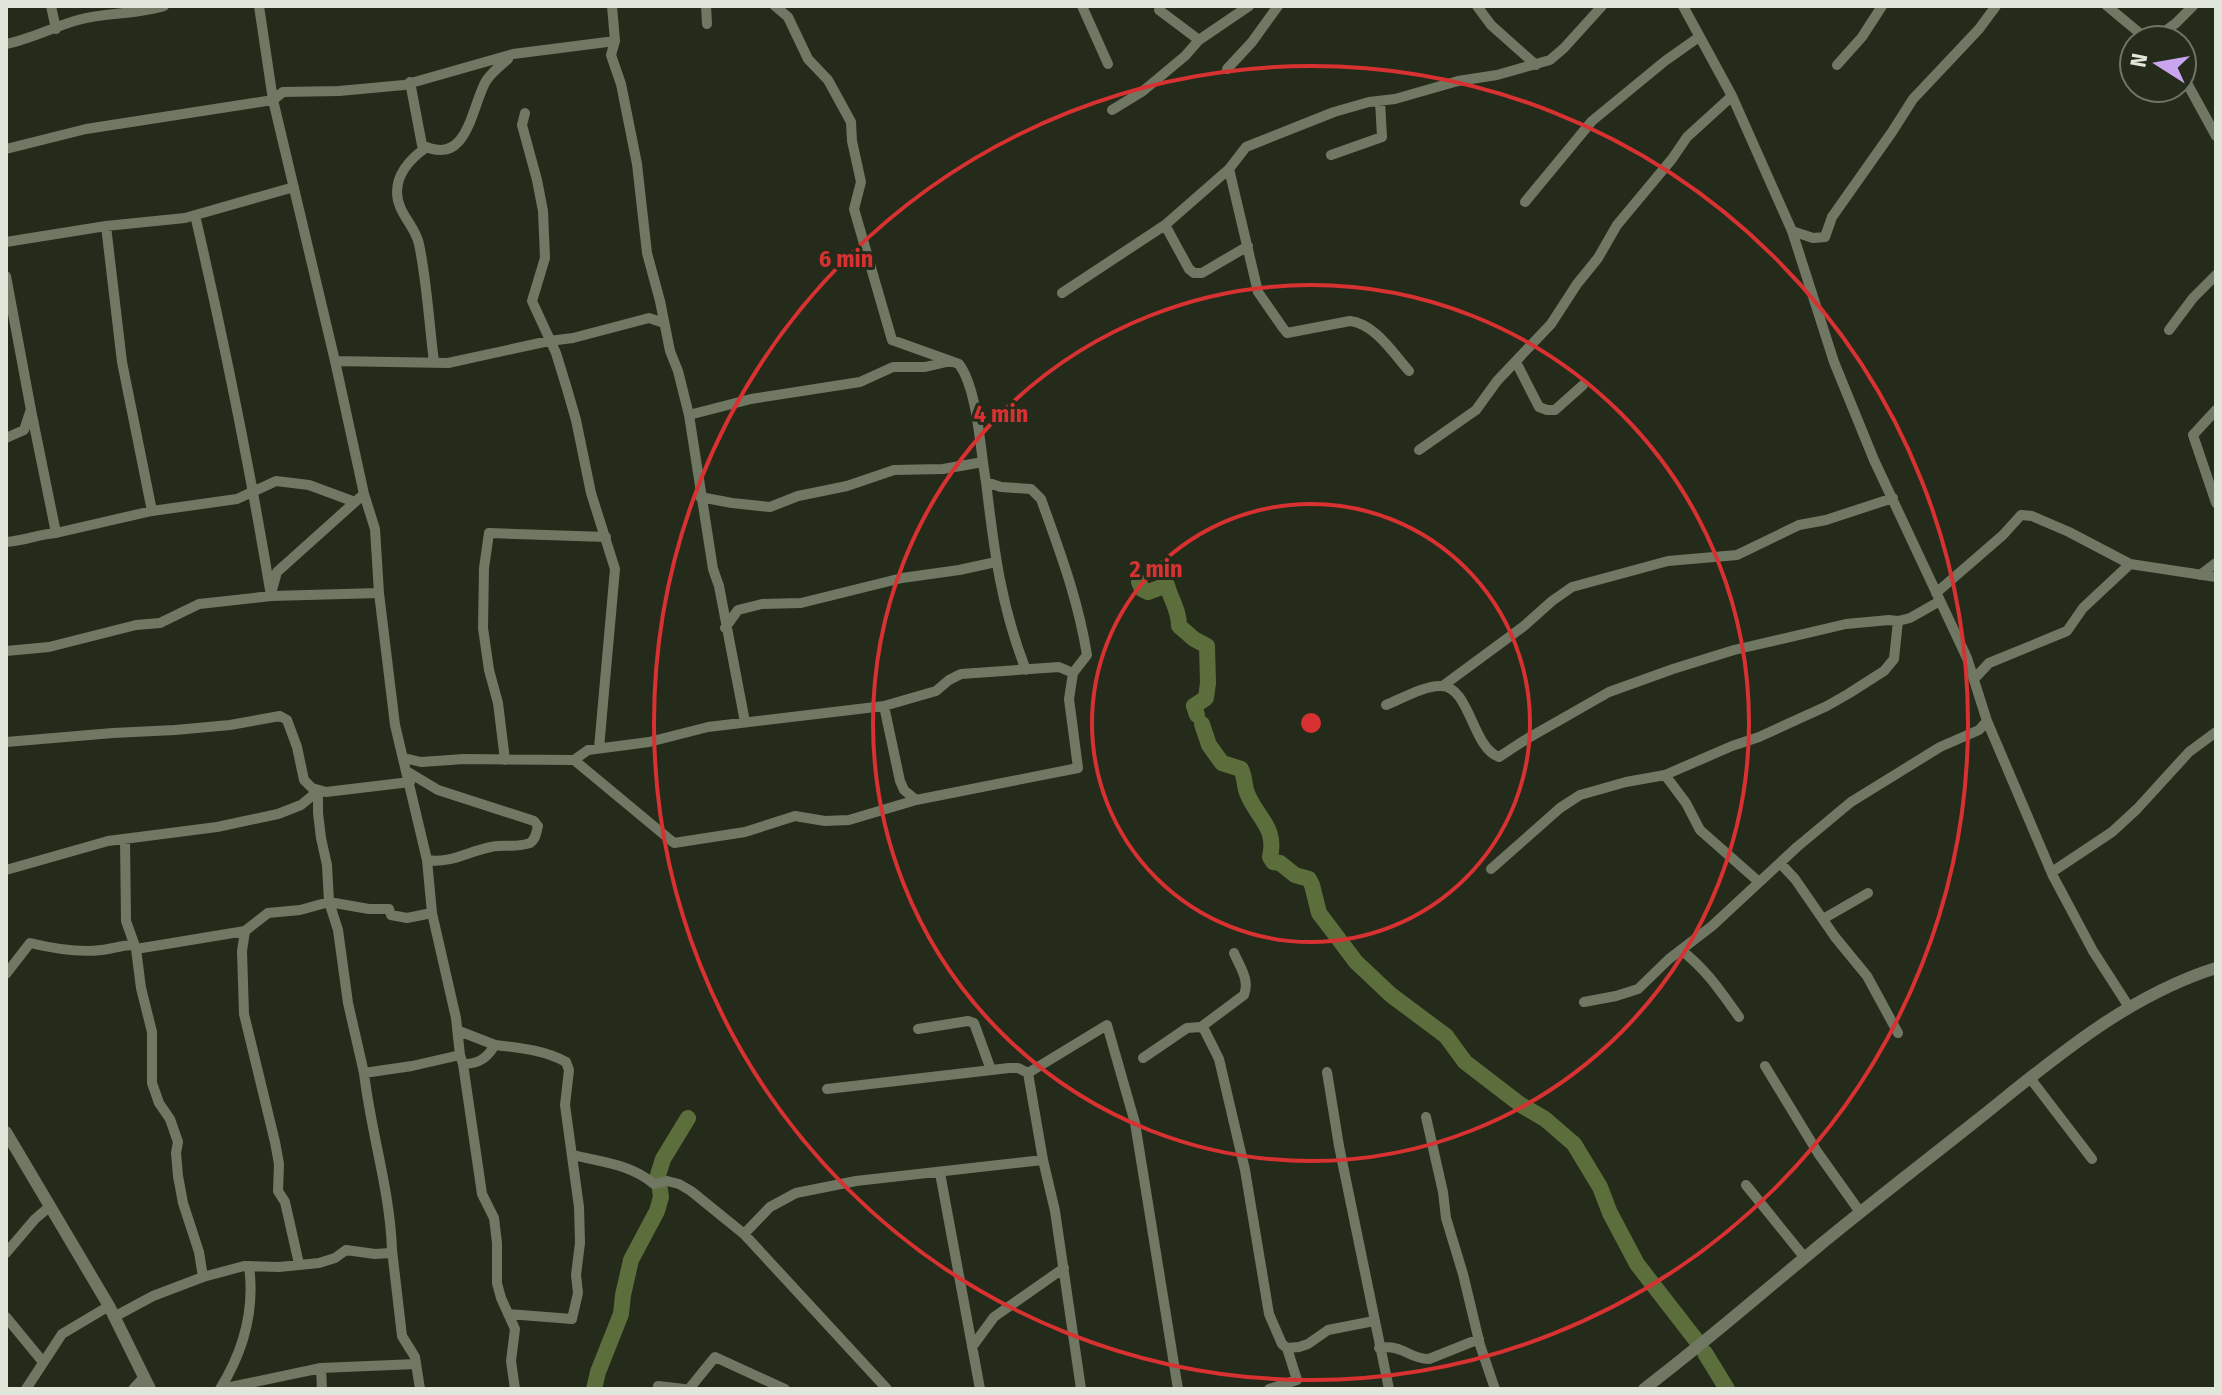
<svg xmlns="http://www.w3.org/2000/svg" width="2222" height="1395" viewBox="0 0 2222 1395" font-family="'Fira Sans Condensed',sans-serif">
<rect width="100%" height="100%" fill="#252b1a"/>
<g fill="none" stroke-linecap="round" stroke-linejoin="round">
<path stroke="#5b6e3b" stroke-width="16" d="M1139 582 1142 589 1148 592 1167 585C1171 600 1179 610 1179 626L1194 639 1207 646 1208 683 1206 698 1194 706 1197 715
M1202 724 1209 745 1222 763 1241 769C1245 777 1244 785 1247 793 1257 818 1277 827 1270 857L1273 862 1280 863 1295 875 1309 879 1312 885 1319 913 1356 962 1391 995 1446 1036 1465 1062 1521 1105 1545 1119 1574 1144 1600 1187 1610 1213 1637 1264 1696 1340
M1705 1353 1727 1389
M594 1389 598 1372 621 1314 623 1295 631 1260 657 1211 661 1197 658 1175 663 1159 688 1118"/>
<path stroke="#707864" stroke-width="10" d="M51 6 56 29
M612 6 615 41 611 55 621 84 637 164 647 253 660 301 670 351 678 371 689 415 713 569 719 586 745 722
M706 6 707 24
M775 6 788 17 808 59 828 80 851 122 852 141 861 182 854 209 892 340 959 364C978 390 980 450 986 482L1001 487 1031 489 1041 499C1060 552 1078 599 1087 655L1073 673
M1082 6 1108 64
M1477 6 1491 25 1536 65
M1683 6 1732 96 1792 231 1834 362 1874 460 1967 658 1987 721 2053 876 2093 951 2129 1007
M2107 6 2148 40
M1159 10 1199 40
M2153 40 2176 23 2193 6
M6 44C31 39 53 27 78 20 106 12 136 15 164 6
M1837 65 1862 37 1882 6
M1227 69 1252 42 1278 6
M2182 74 2216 136
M410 82 422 145C468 168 471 107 486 81 491 73 501 65 508 59
M1112 110 1143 91 1185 56 1199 40 1249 6
M525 113 522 125 537 180 543 211 545 258 532 301 556 353 567 389 576 420 591 493 615 569 599 748
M427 147C411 158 397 172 397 192 397 213 415 225 419 244 427 282 429 323 434 362
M6 149 86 129 273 100 283 92 339 91 404 85 513 54 615 41
M1331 155 1382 137 1380 101
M1229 169 1258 292 1283 328 1287 333 1350 321C1375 324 1393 353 1409 371
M1525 202 1592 121 1665 61 1699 37
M195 215C224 341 250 468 271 596
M1165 225 1189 269 1194 273H1202L1248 246
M106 226 122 362 152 511
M1792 231 1813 238 1825 237 1832 217 1892 132 1913 99 1979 29 1996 6
M6 242 106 226 185 218 294 187
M6 276 31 410 56 533
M1062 293 1165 225 1229 169 1246 147 1334 112 1369 102 1395 99 1458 81 1497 75 1550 60 1564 48 1602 6
M2169 330 2193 298 2216 275
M335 361 448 363 549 341 573 338 649 318 664 323
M1516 362 1539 407 1547 410H1555L1583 385
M2216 410 2193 435 2216 503
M689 415 751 399 860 382 893 367H925L951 361
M6 438 24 430 30 412
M1419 450 1476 410 1497 381 1551 324 1577 284 1598 258 1617 225 1672 159 1687 137 1732 96
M986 482C994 550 1001 607 1026 670
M700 497 732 503 770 507 798 496 847 486 894 470 943 469 983 462
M6 542C24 541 39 534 56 533L152 511 237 499 276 481 309 485 355 502 364 494
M2200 575 2216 563
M272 590 277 572 355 502
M1936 593 2003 535 2021 515 2032 516 2069 532 2130 564
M725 628 738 610 762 604 801 603 902 578 959 570 996 562
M6 651 49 647 136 625 160 623 199 604 271 596 379 593
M1975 678 1989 663 2067 631 2083 608 2130 564 2216 577
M1444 685 1524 626 1552 601 1572 587 1668 561 1737 555 1799 525 1826 520 1893 498
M1386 705C1401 699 1426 685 1441 686 1470 686 1472 748 1499 757L1525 740 1609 692 1673 669 1734 650 1846 624 1889 620 1898 621 1910 618 1940 601
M6 742 113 733 175 730 230 725 280 716 287 720 297 747 304 780 312 788 326 792 410 782
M404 758 421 762 464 759 574 760 588 750 649 742 708 727 884 706 936 691 949 680 961 674 1059 667 1073 673 1069 699 1078 768 916 800 904 790 900 781 884 706
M505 760 498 703 489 670 483 628 484 568 489 533 606 537
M574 760 674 843 745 832 795 816 825 821 849 820 916 800
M408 772 438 790 534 821 538 826C536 833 536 839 530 843 518 848 503 844 491 847 469 851 450 864 427 860
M1665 775 1686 803 1700 830 1759 882
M318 791V813L321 838 327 865 329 902 338 930 348 1003 364 1073
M125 840 126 921 136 949 245 931 268 913 300 910 329 902 369 909H389L391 915 407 918 432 913
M1780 863 1795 879 1835 937 1867 976 1898 1033
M1491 869 1560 808 1580 795 1626 782 1665 775 1732 746 1759 737 1827 706 1848 694 1884 671 1894 659 1898 621
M6 870 108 841 217 827 278 814 301 805 318 791
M2052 872 2112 832 2137 809 2189 752 2216 732
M1823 919 1868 893
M245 931 242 951 244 1014 275 1142 279 1164 278 1191 285 1202 299 1264
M136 949 141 988 152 1032V1083L159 1103 170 1119 178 1142 176 1153 178 1176 183 1203 199 1252 203 1277
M1681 950C1706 969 1721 992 1739 1017
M6 974 30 943C51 948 78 953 101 950 112 949 122 945 133 945
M1584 1002 1616 996 1638 989 1669 959 1712 926 1797 847 1851 802 1940 747 1979 730 1987 721
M1201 1027 1244 995C1250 980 1240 967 1234 953
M918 1029 968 1021 974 1023 991 1070
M459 1031 495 1045
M460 1055 463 1064C479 1064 487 1058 495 1045 520 1048 544 1050 566 1062L569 1070 565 1105 579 1207 580 1243 576 1275 578 1293 572 1319 508 1314
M1143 1058 1187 1028 1201 1027 1205 1031 1219 1059 1245 1170 1269 1314 1282 1344 1287 1348 1299 1347 1308 1344 1328 1330 1374 1321
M463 1064 482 1194 494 1218 497 1243V1283L501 1298 515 1329 511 1361 515 1389
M1765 1066 1818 1153 1860 1212
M1327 1072 1339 1146 1389 1389
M1028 1073 1107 1025 1135 1123 1178 1389
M2030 1078 2092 1159
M827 1089 1009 1068H1018L1028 1073 1043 1160 1055 1211 1081 1389
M1426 1117 1443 1192 1446 1218 1463 1274 1480 1345 1495 1389
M573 1155C601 1162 631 1164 654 1184L667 1181 679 1184 691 1191 744 1234 887 1389
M940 1173 980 1389
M1746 1185 1805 1258
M744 1234 770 1207 796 1193 856 1181 1043 1160
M392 1250 402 1336 415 1357 420 1389
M6 1253 35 1219 49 1207
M6 1317 43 1362
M114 1317 153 1296 203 1277 244 1266 279 1267 319 1263 335 1258 346 1250 375 1254 390 1253 392 1250C390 1190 371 1133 364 1073L412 1066 460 1055 456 1018 432 913 427 860 395 725 379 593 375 529 364 494 335 361 273 100 259 6
M972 1347 994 1317 1064 1268
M1379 1348C1404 1344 1408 1359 1429 1359L1479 1339
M321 1368 322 1389
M658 1386 684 1389
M26 1389 62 1334 109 1306
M133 1389 143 1378
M220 1389C243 1352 255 1310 249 1266
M221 1389 321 1368 416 1364
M689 1389 715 1357 785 1389
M1269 1389 1297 1380 1287 1348"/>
<path stroke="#707864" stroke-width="12" d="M6 1132 109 1306 150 1389
M1644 1389C1702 1345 1757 1297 1814 1250 1867 1206 1922 1164 1976 1121 2050 1062 2124 997 2216 968"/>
</g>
<g fill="none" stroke="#d73231" stroke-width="4">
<circle cx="1311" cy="723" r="219"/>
<circle cx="1311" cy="723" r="438"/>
<circle cx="1311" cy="723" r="657"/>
</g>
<circle cx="1311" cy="723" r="12" fill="#d73231" stroke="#252b1a" stroke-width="4"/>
<g font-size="24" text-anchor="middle" font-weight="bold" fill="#d73231" stroke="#252b1a" stroke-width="6" stroke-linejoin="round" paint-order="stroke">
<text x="846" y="267">6 min</text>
<text x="1001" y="422">4 min</text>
<text x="1156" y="577">2 min</text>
</g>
<rect width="2222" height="1395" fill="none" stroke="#e1e6da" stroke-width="16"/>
<g transform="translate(2158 64) rotate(281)"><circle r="38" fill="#252b1a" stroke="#707667" stroke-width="2"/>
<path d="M0-6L14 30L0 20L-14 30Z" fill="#c8a5ee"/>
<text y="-12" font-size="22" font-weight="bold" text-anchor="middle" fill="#e1e6da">N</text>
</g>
</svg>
